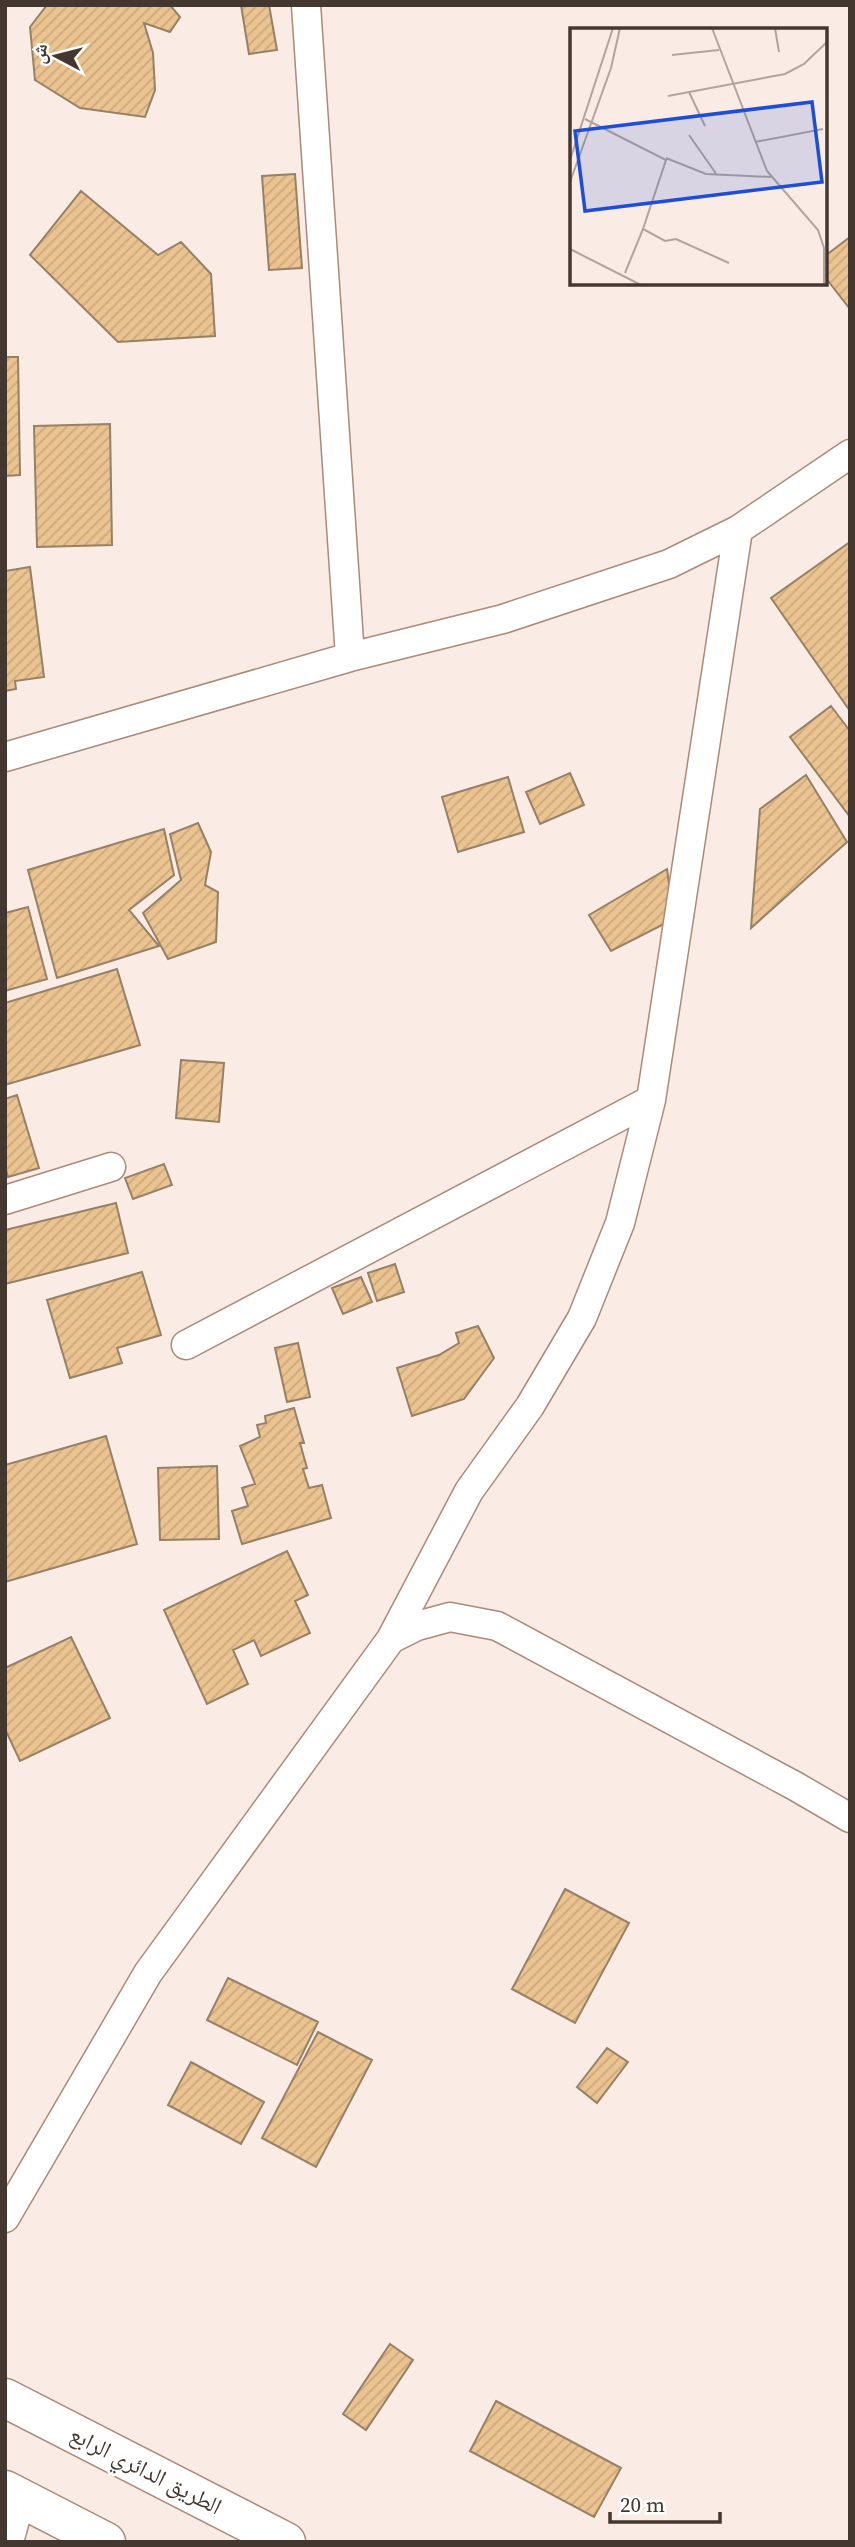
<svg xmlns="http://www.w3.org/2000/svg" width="855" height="2547" viewBox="0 0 855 2547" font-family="'Source Serif 4','Noto Naskh Arabic',serif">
<defs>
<pattern id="building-hatch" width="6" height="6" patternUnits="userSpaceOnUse" patternTransform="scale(1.75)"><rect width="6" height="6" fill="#ebc390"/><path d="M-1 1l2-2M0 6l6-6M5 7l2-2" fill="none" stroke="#cba87c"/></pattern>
</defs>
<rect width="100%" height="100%" fill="#faece5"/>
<path fill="url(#building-hatch)" stroke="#968166" stroke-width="2" d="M47 5H170L180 17 170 32 144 23 153 53 155 90 145 117 80 108 35 80 30 27Z
M241 5H269L277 50 249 54Z
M295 174 302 268 269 270 262 176Z
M81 191 158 255 181 242 211 274 215 336 118 342 30 255Z
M850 237V309L825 277V256Z
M5 357H18L20 475 5 476Z
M110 424 112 545 37 547 34 426Z
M850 542V711L771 598Z
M30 567 44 677 15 681 16 689 5 691V571Z
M831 706 850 731V817L790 737Z
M570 773 584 805 540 824 526 792Z
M806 775 847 842 751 928 760 809Z
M508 777 524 832 458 852 442 797Z
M198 823 211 852 205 885 218 892 216 942 168 959 143 913 181 880 170 834Z
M164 829 174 875 129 910 159 946 57 978 28 870Z
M667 869 674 919 611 951 589 915Z
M28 907 47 979 5 991V913Z
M117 969 140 1045 5 1085V1003Z
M181 1060 224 1063 219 1122 176 1118Z
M17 1095 39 1168 8 1177 5 1166V1099Z
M164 1164 172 1185 133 1199 125 1178Z
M116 1203 128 1253 5 1284V1230Z
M395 1264 404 1292 377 1301 368 1273Z
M142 1272 161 1335 117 1348 122 1363 70 1378 47 1300Z
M361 1277 372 1302 343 1314 332 1288Z
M478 1326 494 1358 464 1399 412 1416 397 1368 439 1355 459 1343 456 1333Z
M298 1343 310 1397 287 1402 275 1348Z
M294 1408 304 1443H300L307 1468 303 1469 309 1488 322 1485 331 1518 242 1544 232 1511 248 1506 242 1488 255 1484 240 1446 260 1437 257 1425 266 1423 265 1416Z
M106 1436 137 1544 5 1582V1465Z
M217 1466 219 1539 160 1540 158 1468Z
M287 1551 308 1595 295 1601 310 1633 261 1656 254 1640 233 1650 248 1684 207 1704 164 1610Z
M71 1637 110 1718 20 1761 5 1729V1668Z
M565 1889 629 1923 575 2023 512 1989Z
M228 1978 318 2022 297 2065 207 2020Z
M318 2032 372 2060 316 2167 262 2138Z
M607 2048 628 2062 597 2103 577 2087Z
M191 2062 264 2102 241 2144 168 2105Z
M390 2344 413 2360 366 2430 343 2414Z
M496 2401 621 2468 594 2517 470 2451Z"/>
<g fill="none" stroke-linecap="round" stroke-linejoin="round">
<g stroke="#aa8a79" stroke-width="31">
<path id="minor" d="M306 5 350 657
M5 757 350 657 503 619 669 564 738 530 850 454
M5 1200 111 1167
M186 1345 651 1100
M391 1639 469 1491 530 1406 582 1318 620 1223 651 1100 738 530
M5 2218 148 1973 391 1639 417 1626 450 1617 497 1626 795 1786 850 1818
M9 2542 21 2498"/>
</g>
<g stroke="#aa8a79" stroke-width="41">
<path id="primary" d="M5 2398 286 2542
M5 2490 106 2542"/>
</g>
<use href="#minor" stroke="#fff" stroke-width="28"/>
<use href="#primary" stroke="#fff" stroke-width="38"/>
</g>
<g text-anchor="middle" stroke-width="6" stroke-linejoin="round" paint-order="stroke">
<g font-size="23" fill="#443730" stroke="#fff">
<text transform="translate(146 2470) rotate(27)" y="8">الطريق الدائري الرابع</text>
</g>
</g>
<g transform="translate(570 28)">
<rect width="257" height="257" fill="#faece5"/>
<path fill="none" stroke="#b1a49d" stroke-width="2" d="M142 0 197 143 248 202 254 220V257M205 0 209 24M102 27 149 22M119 64 135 98M98 68 215 46 234 36 258 13M15 91 96 132 73 201 95 213 106 211 159 235M119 107 147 147M185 114 253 101M96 130 136 146 201 149M0 132 43 0M0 154 41 40 50 0M0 221 71 257M55 245 73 201"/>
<path fill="#1d4ed8" fill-opacity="0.15" stroke="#1d4ed8" stroke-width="3.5" d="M242 74 252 154 15 183 5 103Z"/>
<rect width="257" height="257" fill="none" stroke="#443730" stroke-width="3.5"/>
</g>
<rect width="855" height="2547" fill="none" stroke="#443730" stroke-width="14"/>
<g transform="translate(56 56) rotate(277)" stroke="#ffffff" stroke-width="5" paint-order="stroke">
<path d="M0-5L12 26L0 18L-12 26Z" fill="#443730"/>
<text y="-10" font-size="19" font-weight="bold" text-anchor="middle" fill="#443730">ش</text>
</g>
<path d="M610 2512v10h110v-10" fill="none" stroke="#443730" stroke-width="3.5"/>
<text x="620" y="2512" font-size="21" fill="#443730" stroke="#ffffff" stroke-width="5" paint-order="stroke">20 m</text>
</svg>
